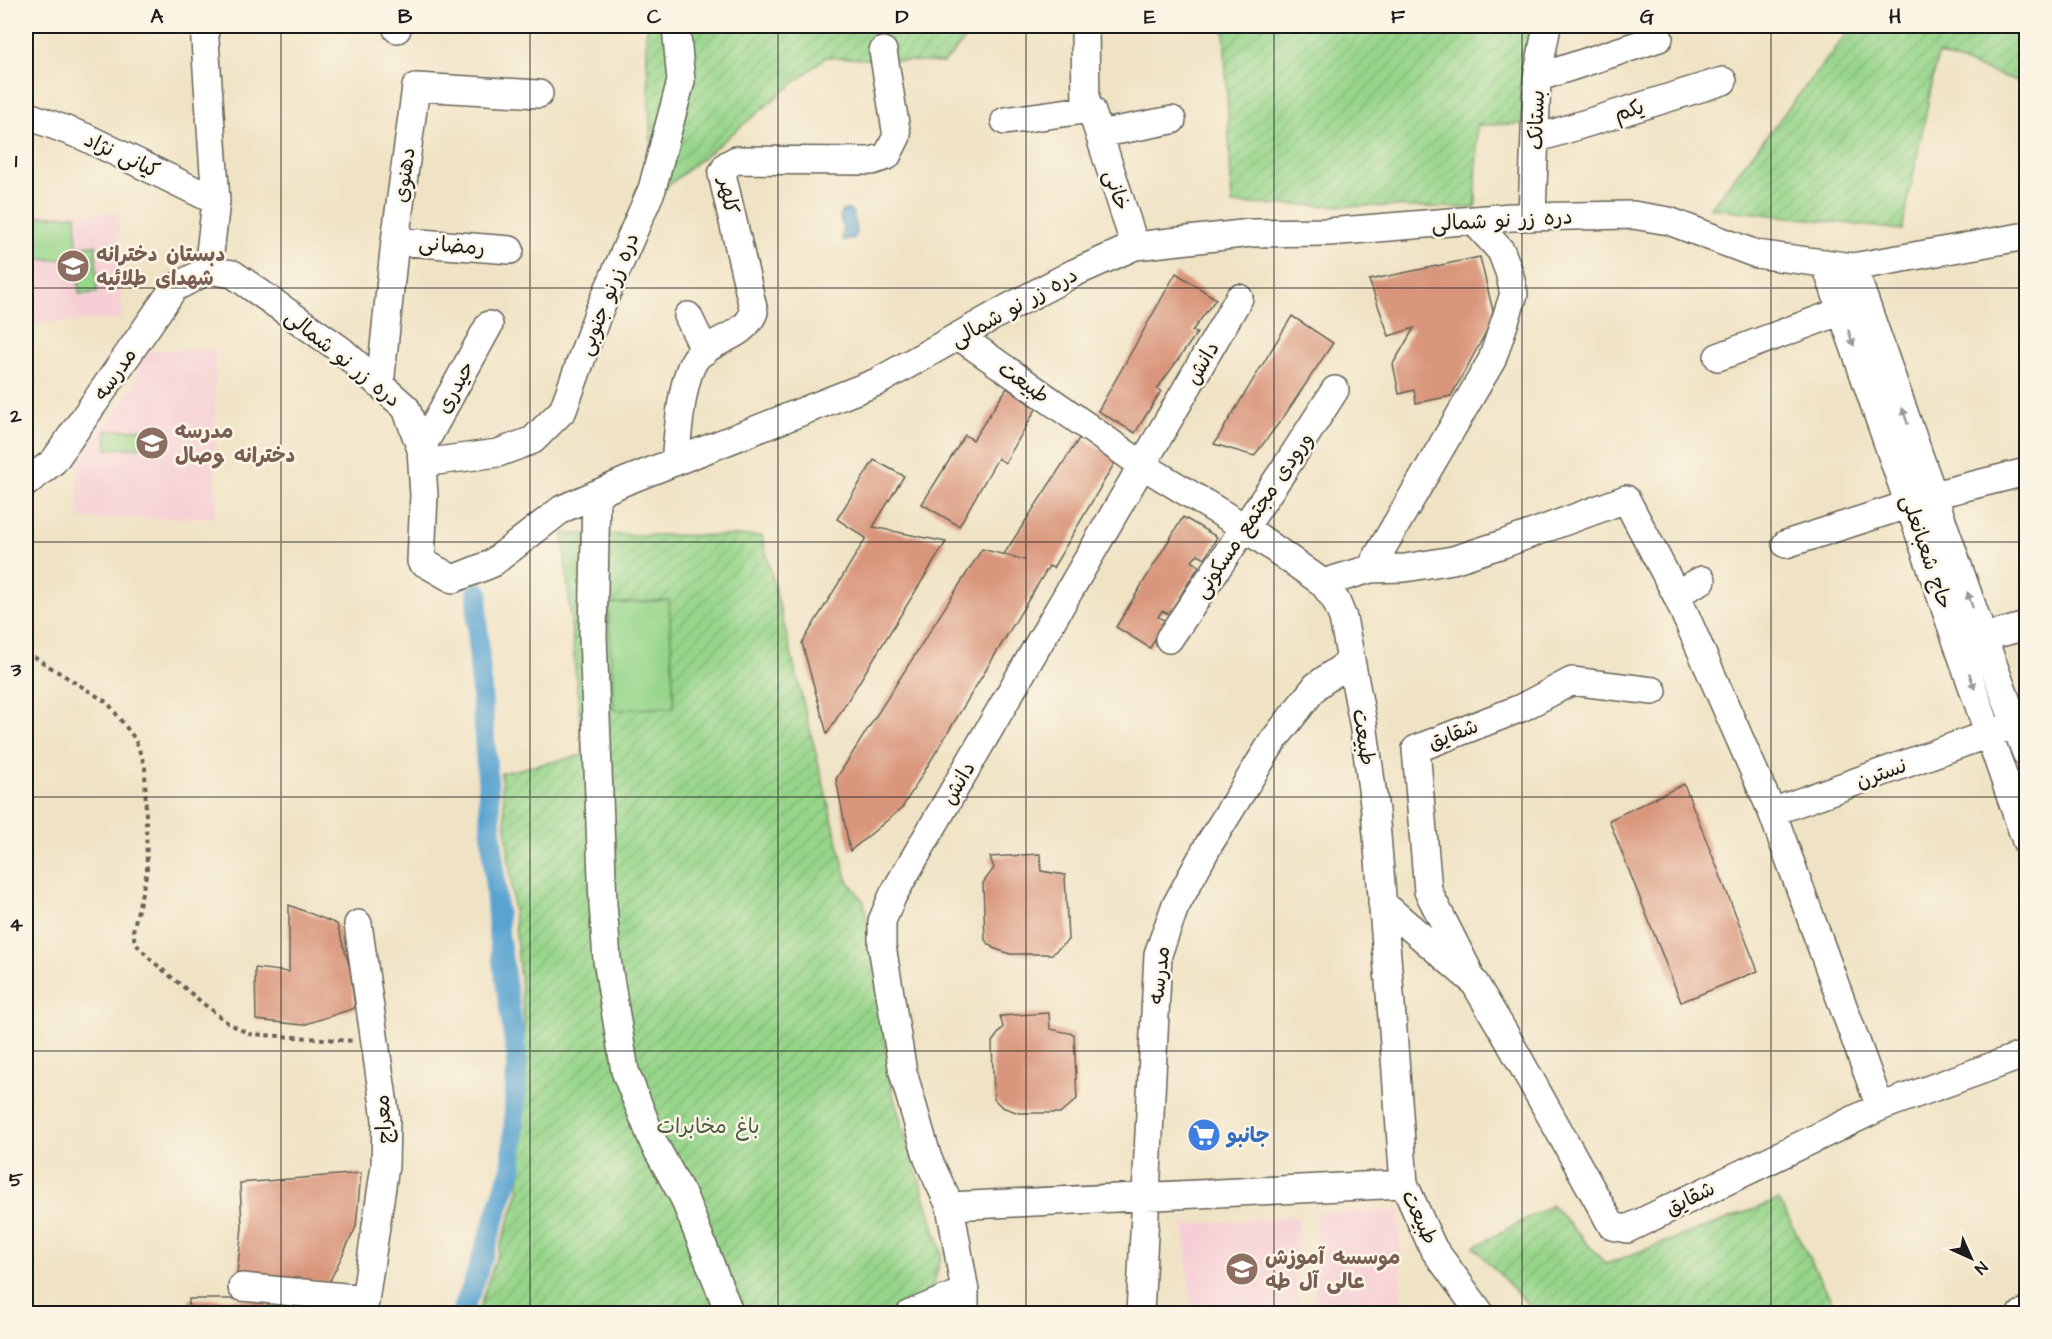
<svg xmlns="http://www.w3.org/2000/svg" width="2052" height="1339" viewBox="0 0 2052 1339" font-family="'Architects Daughter','Playpen Sans Arabic',sans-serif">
<defs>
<pattern id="garden-furrows" width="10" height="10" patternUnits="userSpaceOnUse" patternTransform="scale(1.5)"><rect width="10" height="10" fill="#96d58a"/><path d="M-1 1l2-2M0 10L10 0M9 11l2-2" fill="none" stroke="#81b676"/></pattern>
</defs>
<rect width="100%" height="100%" fill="#fcf5e5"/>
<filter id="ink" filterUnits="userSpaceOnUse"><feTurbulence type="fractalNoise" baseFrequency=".0167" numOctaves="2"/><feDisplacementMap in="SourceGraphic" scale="12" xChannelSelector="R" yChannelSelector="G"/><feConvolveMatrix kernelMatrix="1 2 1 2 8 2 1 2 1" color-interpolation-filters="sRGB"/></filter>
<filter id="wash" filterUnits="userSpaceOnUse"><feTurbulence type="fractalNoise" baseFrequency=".008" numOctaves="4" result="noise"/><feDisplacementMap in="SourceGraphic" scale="24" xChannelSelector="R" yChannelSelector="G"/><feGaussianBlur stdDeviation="1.35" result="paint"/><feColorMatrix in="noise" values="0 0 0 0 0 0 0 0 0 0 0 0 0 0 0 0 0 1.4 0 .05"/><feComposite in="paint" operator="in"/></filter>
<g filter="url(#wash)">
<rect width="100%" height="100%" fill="#f0e3c5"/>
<path fill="#f6cfd6" d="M26 212 118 213 122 319 26 324Z
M215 349 216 517 79 519 77 455 116 412 132 387 144 351Z
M1400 1210 1401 1313H1315V1213Z
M1297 1216V1313H1191L1184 1225Z"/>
<path fill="url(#garden-furrows)" stroke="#597853" stroke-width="1.5" d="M648 26H977L944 63 826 57 653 198 646 34Z
M1224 26H1535L1522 124 1477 125 1476 208 1232 204Z
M1853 26H2026V84L1938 54 1902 230 1710 208Z
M563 534 762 536 847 879 864 902 893 1095 942 1253 928 1304 922 1314H477L519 1192 524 1022 501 773 583 755Z
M1779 1200 1838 1313H1536L1474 1247 1552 1205 1606 1264Z"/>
<path fill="#96d58a" stroke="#597853" stroke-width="1.5" d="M76 215 77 259 26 260V217Z
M96 245 97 293 79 294 77 246Z
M143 429 144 447 107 449 106 431Z
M669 600 674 707 614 710 608 604Z"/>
<path fill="#58a3d0" stroke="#3a6076" stroke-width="1.5" d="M845 210H849L853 213 857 233 853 239H846L845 241 842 239 843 227 840 218 841 212Z"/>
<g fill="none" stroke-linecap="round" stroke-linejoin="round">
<path stroke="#58a3d0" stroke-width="21" d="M461 1314 472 1288 512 1167 517 1058 499 938 483 717 477 618 478 592"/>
</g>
<g id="blocks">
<path fill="#d9967b" d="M1480 257 1493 311 1491 323 1451 396 1416 403 1414 390 1399 394 1393 364 1414 328 1389 336 1369 280Z
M1176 273 1216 299 1192 331 1197 333 1157 389 1161 391 1135 433 1098 411Z
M1292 316 1333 343 1285 415 1254 456 1214 444Z
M1007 388 1036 409 1005 463 998 458 959 526 922 504 965 435 973 440Z
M1080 437 1117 459 1053 568 1049 566 902 808 850 851 836 779 982 549 1025 560 1004 554Z
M874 460 904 476 873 527 946 542 827 734 802 643 866 538 837 519Z
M1183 517 1217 537 1205 558 1198 554 1192 561 1199 566 1169 614 1162 611 1158 617 1166 621 1150 648 1116 627Z
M1684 784 1758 971 1681 1002 1609 820Z
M1040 854 1041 871 1065 875 1068 940 1052 954H1010L993 948 985 940 983 883 994 868 990 857Z
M289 905 337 924 350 968 355 1008 303 1025 256 1020 255 968 289 972Z
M1049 1013 1050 1029 1074 1034 1077 1099 1061 1113H1019L1002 1107 994 1099 992 1042 1003 1027 1000 1016Z
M361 1173 356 1227 329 1283 237 1274 242 1227 240 1183Z
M189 1299H271L264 1314H188Z"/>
</g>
</g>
<g filter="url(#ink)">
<use href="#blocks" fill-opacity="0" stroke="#666257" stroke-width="1.5"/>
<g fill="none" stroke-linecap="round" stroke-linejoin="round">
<g stroke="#666257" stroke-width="30">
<path id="minor" d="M204 26 216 201 208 270
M396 26 397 29
M1085 26 1086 110
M1537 78 1659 38
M26 115 85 137 216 201
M1005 121 1091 109 1135 246
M1099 134 1172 120
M1535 139 1723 81
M1532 215 1537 78 1547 26
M395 241 510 250
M1825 263 2026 841
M1853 267 1983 637 2026 753
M688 316 705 351
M960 337 1142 465 1244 527 1323 583 1336 601 1343 618 1363 723 1375 811 1393 1030 1404 1184 1433 1248 1481 1314
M1718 357 1842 311
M380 385 395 241 416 87 539 94
M421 449 489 325
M675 462C678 436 681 376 697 357 714 338 744 338 754 312L722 174 727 165 736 160 872 161 887 156 897 136 883 51
M422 463 498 453 533 440 563 410 598 313 652 189 681 81 676 26
M26 483 54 461 174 288 208 270 233 274 341 350 406 408 421 449 424 495 421 561 453 579 491 564 562 509 626 481 877 382 1008 308 1074 273 1135 246 1251 233 1328 232 1511 217 1633 215 1669 221 1756 254 1853 267 2026 236
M596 494 593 635 603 904 607 960 625 1071 654 1144 684 1198 730 1314
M1933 495 2026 472
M1786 544 1910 504
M1370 569 1492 360 1514 294 1509 272 1501 251 1473 220
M1323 583 1370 569 1405 568 1453 560 1503 544 1626 499 1676 594 1772 812 1880 1107
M1676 594 1702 580
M1169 639 1285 468 1335 390
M1967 642 2026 626
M1772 812 2005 728
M1382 903 1474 982 1505 1034 1612 1226 1627 1229 1880 1107 2026 1054
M358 924 386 1119 385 1166 363 1314
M1468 970 1428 891 1416 749 1521 708 1572 681 1653 691
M950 1206 1404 1184
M242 1287 365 1299
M910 1314 965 1291
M965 1314V1291L950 1206 928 1159 903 1072 882 946V921L893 895 1239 298
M1140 1314 1158 954 1175 907 1208 846 1273 741 1316 686 1351 661
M2022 1314 2026 1312"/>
</g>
<path stroke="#666257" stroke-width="4" stroke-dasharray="4.5 4.5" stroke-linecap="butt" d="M26 652 108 703 135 739 145 766 147 871 133 931 135 943 151 960 205 1005 228 1023 249 1034 354 1041"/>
<use href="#minor" stroke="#fff" stroke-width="27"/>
</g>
<defs><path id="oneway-solid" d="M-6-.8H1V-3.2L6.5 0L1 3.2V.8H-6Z" transform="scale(1.5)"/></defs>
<g fill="#999">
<use href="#oneway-solid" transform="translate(1851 338) rotate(71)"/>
<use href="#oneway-solid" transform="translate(1905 416) rotate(-109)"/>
<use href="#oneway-solid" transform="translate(1970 600) rotate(-109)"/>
<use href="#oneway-solid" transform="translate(1972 681) rotate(71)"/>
</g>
</g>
<path fill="none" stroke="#1c1c1c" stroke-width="1.5" stroke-opacity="0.55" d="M281 26V1314M530 26V1314M778 26V1314M1026 26V1314M1274 26V1314M1522 26V1314M1771 26V1314M26 288H2026M26 542H2026M26 797H2026M26 1051H2026"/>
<defs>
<g id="school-disc" transform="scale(1.725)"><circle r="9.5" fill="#8d6e63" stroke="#fcf5e5"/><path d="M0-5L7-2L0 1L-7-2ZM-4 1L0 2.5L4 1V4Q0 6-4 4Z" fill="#fff"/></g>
<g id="supermarket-disc" transform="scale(1.725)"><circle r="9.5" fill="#3f7fe0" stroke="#fcf5e5"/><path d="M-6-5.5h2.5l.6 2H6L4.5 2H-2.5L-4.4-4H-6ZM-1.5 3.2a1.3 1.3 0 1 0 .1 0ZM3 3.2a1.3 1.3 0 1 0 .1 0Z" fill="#fff"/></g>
<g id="university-disc" transform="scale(1.725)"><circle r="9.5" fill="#8d6e63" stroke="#fcf5e5"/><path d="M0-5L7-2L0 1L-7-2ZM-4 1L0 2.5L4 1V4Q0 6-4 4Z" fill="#fff"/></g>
</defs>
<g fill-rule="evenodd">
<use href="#school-disc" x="73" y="266"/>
<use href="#school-disc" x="152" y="443"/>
<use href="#supermarket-disc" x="1204" y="1135"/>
<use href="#university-disc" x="1242" y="1269"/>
</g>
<g text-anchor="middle" stroke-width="5" stroke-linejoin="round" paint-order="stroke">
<g font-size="21" fill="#1c1c1c" stroke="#fcf5e5">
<text transform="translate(1629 110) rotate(-17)" y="7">یکم</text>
<text transform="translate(1536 120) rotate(-88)" y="7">بستانک</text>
<text transform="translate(122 155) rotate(25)" y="7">کیانی نژاد</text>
<text transform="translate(404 175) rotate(-82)" y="7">دهنوی</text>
<text transform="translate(1117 190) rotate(72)" y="7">خانی</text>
<text transform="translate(729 196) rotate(81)" y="7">کلهر</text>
<text transform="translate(1502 220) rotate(-3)" y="7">دره زر نو شمالی</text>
<text transform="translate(452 245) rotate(5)" y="7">رمضانی</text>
<text transform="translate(608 294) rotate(-68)" y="7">دره زرنو جنوبی</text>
<text transform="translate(1014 307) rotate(-29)" y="7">دره زر نو شمالی</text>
<text transform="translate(343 358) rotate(39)" y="7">دره زر نو شمالی</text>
<text transform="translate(1202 363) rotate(-60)" y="7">دانش</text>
<text transform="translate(115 374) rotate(-55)" y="7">مدرسه</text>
<text transform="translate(1024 382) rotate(35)" y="7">طبیعت</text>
<text transform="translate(455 387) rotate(-61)" y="7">حیدری</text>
<text transform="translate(1253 515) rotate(-56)" y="7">ورودی مجتمع مسکونی</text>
<text transform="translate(1927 552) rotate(71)" y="7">حاج شعبانعلی</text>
<text transform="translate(1453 734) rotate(-21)" y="7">شقایق</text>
<text transform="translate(1364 737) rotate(81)" y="7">طبیعت</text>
<text transform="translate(1881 773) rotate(-20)" y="7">نسترن</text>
<text transform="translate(958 783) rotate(-60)" y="7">دانش</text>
<text transform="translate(1159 975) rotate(-83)" y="7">مدرسه</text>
<text transform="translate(383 1119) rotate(-93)" y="7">معراج</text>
<text transform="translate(1690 1198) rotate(-26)" y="7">شقایق</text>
<text transform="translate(1420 1217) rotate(65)" y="7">طبیعت</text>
</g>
<g font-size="21" font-weight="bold" fill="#785e54" stroke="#fcf5e5" text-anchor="start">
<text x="96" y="261">دبستان دخترانه<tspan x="96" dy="24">شهدای طلائیه</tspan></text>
<text x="175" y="438">مدرسه<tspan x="175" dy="24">دخترانه وصال</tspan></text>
<text x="1265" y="1264">موسسه آموزش<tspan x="1265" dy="24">عالی آل طه</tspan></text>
</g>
<g font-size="21" fill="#475d42" stroke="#fcf5e5">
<text x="708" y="1133">باغ مخابرات</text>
</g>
<g font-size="21" font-weight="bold" fill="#366cbe" stroke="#fcf5e5" text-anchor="start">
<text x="1227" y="1142">جانبو</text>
</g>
</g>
<rect width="2052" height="1339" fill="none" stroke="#fcf5e5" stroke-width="66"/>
<g transform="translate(1971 1258) rotate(135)" stroke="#fcf5e5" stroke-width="4.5" paint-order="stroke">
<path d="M0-4.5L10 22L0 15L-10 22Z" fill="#1c1c1c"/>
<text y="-9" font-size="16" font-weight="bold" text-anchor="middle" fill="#1c1c1c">N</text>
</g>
<rect x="33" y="33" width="1986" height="1273" fill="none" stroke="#1c1c1c" stroke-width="2"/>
<g font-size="20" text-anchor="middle" font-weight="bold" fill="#1c1c1c">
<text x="157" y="23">A</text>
<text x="405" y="23">B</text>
<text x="654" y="23">C</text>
<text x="902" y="23">D</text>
<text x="1150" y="23">E</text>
<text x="1398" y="23">F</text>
<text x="1647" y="23">G</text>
<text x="1895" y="23">H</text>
<text x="16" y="167">1</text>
<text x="16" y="422">2</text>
<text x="16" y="676">3</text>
<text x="16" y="931">4</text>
<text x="16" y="1186">5</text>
</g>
</svg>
